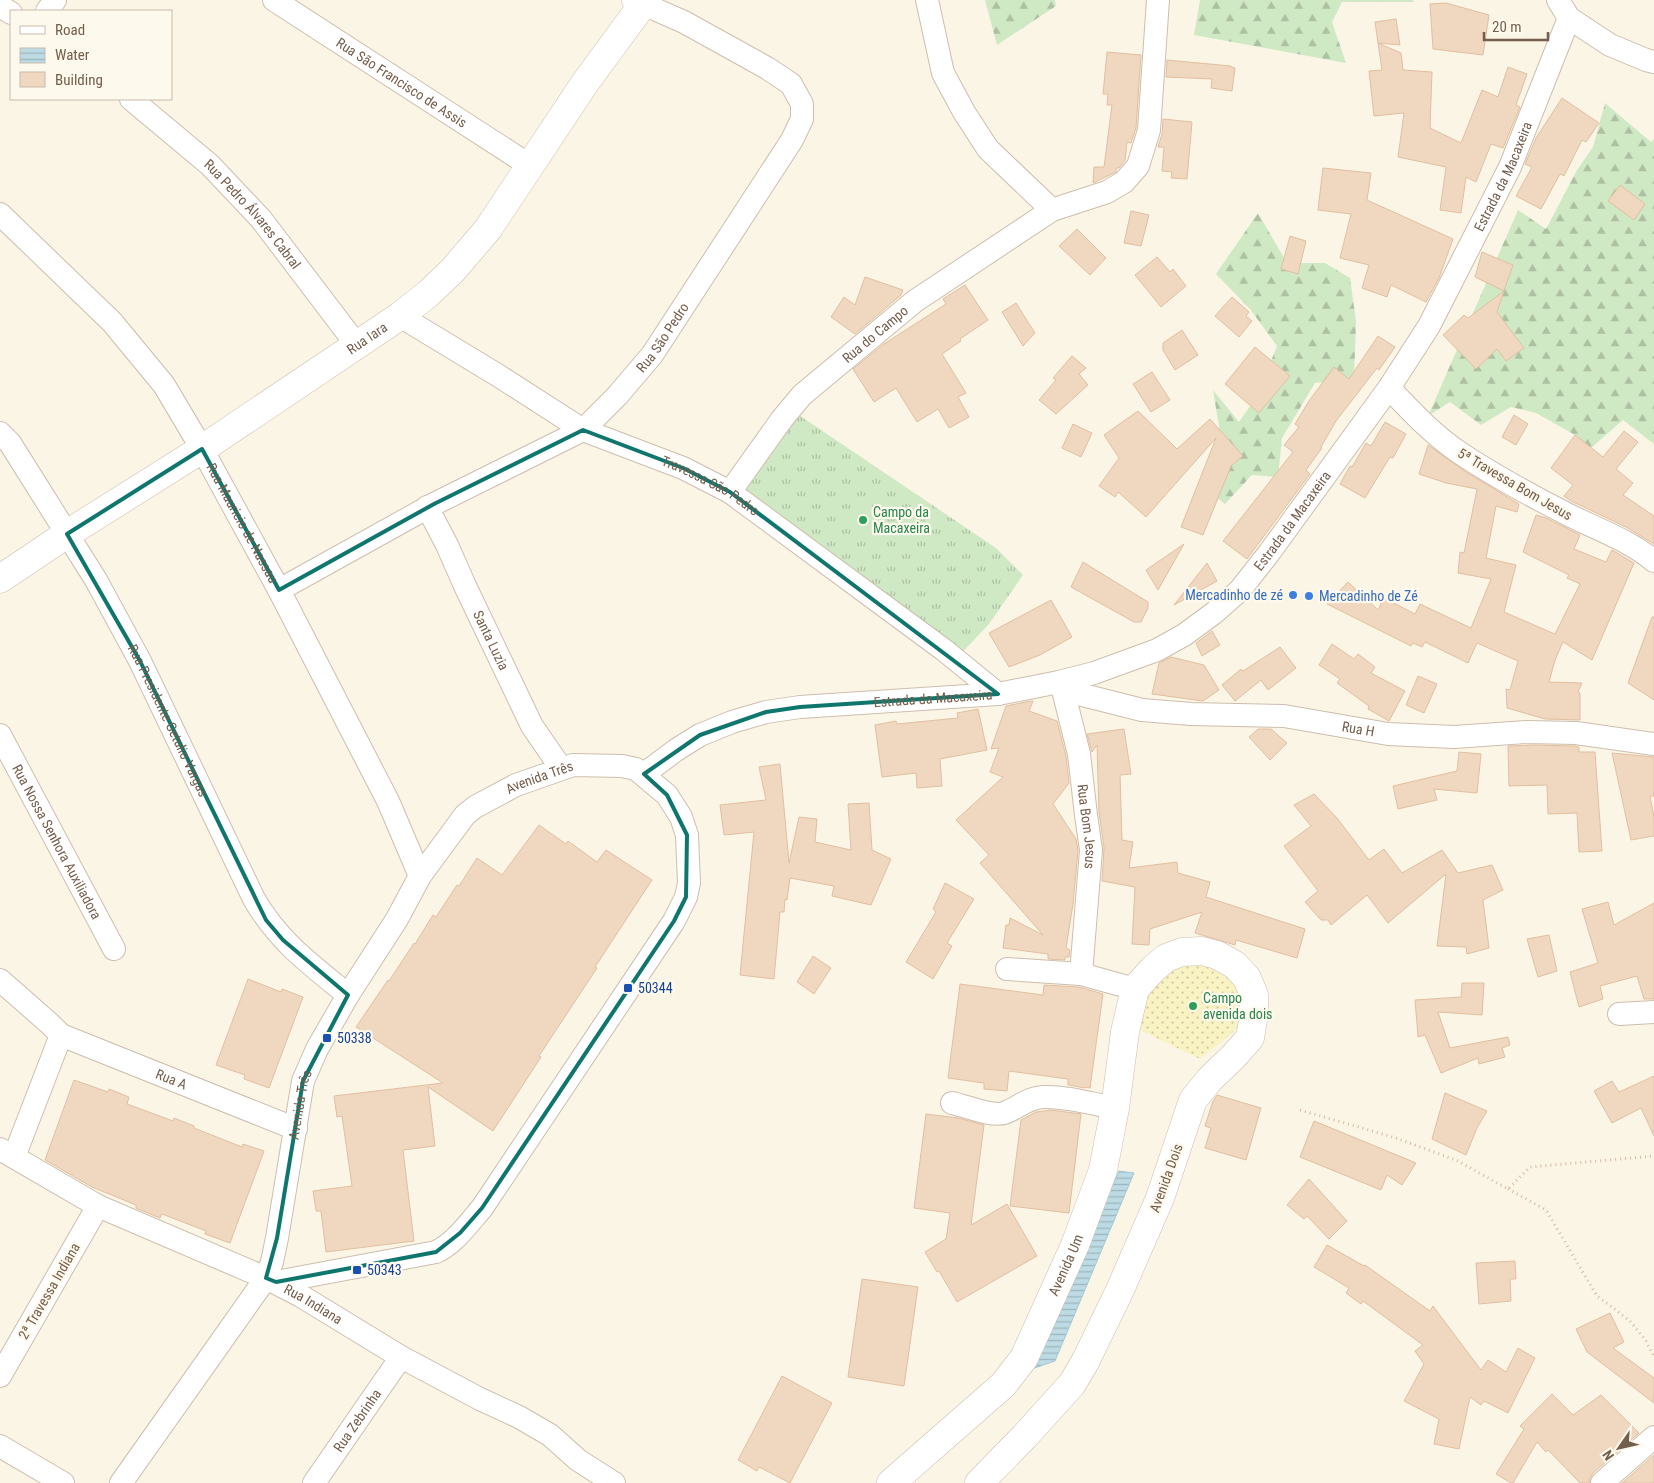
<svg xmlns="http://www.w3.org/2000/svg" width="1654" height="1483" viewBox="0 0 1654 1483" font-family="'Roboto Condensed',sans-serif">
<defs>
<pattern id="grass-tufts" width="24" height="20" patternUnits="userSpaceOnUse" patternTransform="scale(1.25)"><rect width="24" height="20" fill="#d0e9c5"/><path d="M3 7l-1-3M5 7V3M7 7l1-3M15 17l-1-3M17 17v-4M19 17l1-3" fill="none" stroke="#adc0a2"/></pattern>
<pattern id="forest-firs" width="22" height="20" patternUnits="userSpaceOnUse" patternTransform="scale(1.25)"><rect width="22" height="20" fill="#d0e9c5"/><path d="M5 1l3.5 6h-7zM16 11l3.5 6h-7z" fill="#adc0a2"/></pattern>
<pattern id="sand-dots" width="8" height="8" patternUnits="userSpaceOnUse" patternTransform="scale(1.25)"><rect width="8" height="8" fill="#f9f2c3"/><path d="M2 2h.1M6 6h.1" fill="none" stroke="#cec7a1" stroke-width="1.8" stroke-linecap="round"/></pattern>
<pattern id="water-rules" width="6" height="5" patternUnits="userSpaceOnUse" patternTransform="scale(1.25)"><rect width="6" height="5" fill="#bcdbe4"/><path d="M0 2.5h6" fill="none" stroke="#9db5bb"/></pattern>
</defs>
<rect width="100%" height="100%" fill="#fbf5e6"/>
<path fill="url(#grass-tufts)" d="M790 409 996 548 1023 575 989 624 956 659 733 492Z"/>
<path fill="url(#forest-firs)" d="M985 0H1055L1056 6 997 45Z
M1200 0H1413L1414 2H1342L1332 22 1346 63 1194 35Z
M1605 103 1651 142 1654 139V444L1623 420 1591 448 1575 435 1536 413 1511 407 1481 425 1450 402 1428 416 1518 210 1546 229 1577 170 1593 147Z
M1258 213 1287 263H1325L1350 278 1356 321 1354 379 1315 383 1282 438 1278 477 1252 475 1225 504 1205 488 1220 433 1213 390 1239 422 1257 396 1277 346 1250 309 1216 274Z"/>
<path fill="url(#sand-dots)" d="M1168 949 1245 974C1245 986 1248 1001 1246 1013 1242 1030 1213 1047 1200 1059L1136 1028 1142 982Z"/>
<path fill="url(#water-rules)" stroke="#a2c9d6" d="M1119 1171 1134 1173 1055 1361 1023 1372Z"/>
<path fill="#f0d7bf" stroke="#e1bfa0" d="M1446 3 1489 15 1483 55 1433 49 1430 4Z
M1396 19 1400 45 1378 43 1375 22Z
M1378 43 1401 53 1403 70 1432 72 1430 128 1461 143 1482 90 1498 97 1508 67 1527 74 1516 105 1520 107 1503 148 1491 144 1476 182 1466 177 1461 213 1440 210 1446 167 1398 157 1404 113 1374 116 1369 71 1382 70Z
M1107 52 1141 55 1136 128 1131 143 1127 142 1125 160 1119 168H1116V172L1093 183 1094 167H1104L1112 105H1107L1108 94H1103Z
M1167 60 1231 66V67L1235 68 1232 91 1211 88 1212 79 1166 77Z
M1562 98 1599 123 1586 142 1582 140 1564 176 1560 174 1541 209 1516 196 1532 167 1525 164 1536 138Z
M1163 119 1192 122 1187 179 1171 178 1172 172 1162 171 1164 147H1158L1162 134Z
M1323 168 1371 173 1367 200 1453 239 1439 278 1426 302 1391 285 1387 297 1362 288 1369 265 1340 258 1351 214 1318 210Z
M1620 185 1645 204 1634 220 1608 201Z
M1131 211 1149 215 1141 246 1124 243Z
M1077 229 1106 258 1090 275 1059 246Z
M1290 236 1306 241 1298 274 1281 269Z
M1482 252 1513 265 1504 291 1475 277Z
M1157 257 1170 272 1173 269 1186 286 1161 307 1135 275Z
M865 277 903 290 901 295 855 334 831 317 844 297 855 305Z
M965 285 988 320 960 339 961 341 942 354 966 393 958 397 969 417 949 428 938 409 917 422 896 388 874 402 853 369 884 344 946 304 943 299Z
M1504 291 1497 312 1524 348 1506 361 1497 349 1476 369 1443 335 1464 315 1468 318Z
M1232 297 1249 312 1246 316 1252 321 1239 337 1215 316Z
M1016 303 1035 333 1023 346 1002 312Z
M1182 330 1198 355 1175 370 1163 350V343Z
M1378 336 1395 347 1379 370 1377 368 1336 421 1321 447 1322 448 1306 470 1310 474 1247 559 1223 541 1293 452 1284 445 1299 427 1295 424 1309 401 1334 367 1349 379Z
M1255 347 1290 376 1259 413 1225 384Z
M1072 356 1086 368 1079 374 1088 385 1056 414 1039 400 1056 380 1053 378Z
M1152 372 1170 400 1151 412 1133 384Z
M1138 411 1177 449 1210 419 1243 456 1231 466 1203 535 1181 527 1216 438 1146 517 1118 492 1115 497 1099 486 1119 458 1104 435Z
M1514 415 1528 424 1516 445 1502 437Z
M1385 422 1406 434 1393 458 1390 457 1365 498 1340 484 1350 466 1352 467 1366 443 1371 446Z
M1073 424 1092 433 1081 457 1062 448Z
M1624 431 1638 442 1616 469 1633 483 1623 495 1654 516V544L1628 528 1571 501 1564 496 1573 485 1551 468 1575 435 1603 457Z
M1428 445 1466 472 1519 504 1517 512 1496 506 1486 558 1516 565 1504 612 1555 634 1580 584 1567 578 1569 575 1523 552 1536 515 1546 518 1580 535 1574 549 1606 562 1612 550 1634 563 1592 660 1563 642 1555 660 1549 682 1582 683 1578 692 1580 693V720L1545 719 1507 708 1506 689 1510 690 1518 661 1477 643 1468 663 1425 642 1422 647 1413 643 1411 646 1327 604 1348 582 1378 610 1384 598 1415 614 1420 604 1471 628 1491 579 1458 573 1460 552 1464 553 1477 489 1446 483 1419 474Z
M1184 544 1158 590 1146 570Z
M1083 562 1148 602V608L1141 622H1134L1071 587Z
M1207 563 1217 581 1174 605Z
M1051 600 1072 637 1040 655 1009 667 989 633Z
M1652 617H1654V700L1628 683Z
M1212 631 1220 645 1202 656 1196 643Z
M1332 644 1354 659 1358 654 1375 667 1371 673 1405 691 1389 721 1368 709 1369 706 1337 683 1340 679 1319 665Z
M1280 647 1296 668 1268 690 1261 680 1235 701 1222 685 1241 669 1243 671Z
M1171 657 1204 665 1219 690 1203 701 1152 694 1159 663Z
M1418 676 1437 684 1424 713 1406 705Z
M1031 701H1033L1029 711 1057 721 1066 756 1069 783 1053 804 1076 839 1078 850 1073 904 1066 948 1070 950 1069 957H1065V960L1048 959V954L1003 948 1006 925H1009L1010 918 1043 935 980 863 989 855 956 820 1003 777 990 772 999 748 991 749 1006 706Z
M978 709 987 750 940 759 942 786 917 788 916 773 882 777 875 725 896 721 897 724 958 718 957 713Z
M1124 729 1131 774 1120 775 1122 840 1133 842 1129 868 1177 862 1178 873 1210 882 1206 897 1305 929 1297 958 1236 940 1235 945 1195 933 1202 912 1150 929 1149 945 1132 944 1135 887 1102 881 1104 848 1099 812 1097 745 1092 752 1087 734Z
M1258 729H1271L1287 743 1270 760 1249 737Z
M1535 745 1575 746 1579 747V752H1595L1602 851 1579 852 1577 813 1548 814 1547 785 1509 786 1508 746Z
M1459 752 1481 754 1477 793 1434 789 1437 800 1398 809 1393 786 1457 771Z
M1612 753 1654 757V796H1650L1654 817V836L1631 840Z
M780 764 789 863 799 817 817 819 815 842 851 850 848 804 869 803 872 850 891 859 871 905 832 896 834 886 790 878 787 900 785 899 784 912H780L774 979 740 975 754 832 724 835 720 805 766 800 759 767Z
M1314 794 1337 818 1369 860 1384 849 1402 873 1442 850 1458 873 1492 865 1503 890 1483 900 1489 948 1467 954 1466 947 1437 946 1446 874 1388 923 1367 895 1331 925 1328 920H1321L1305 902 1318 891 1284 846 1311 826 1294 805Z
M539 825 566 844 568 841 597 862 606 850 652 880 595 967 597 968 539 1056 541 1057 493 1131 428 1087 435 1146 403 1150 414 1241 326 1252 321 1211H316L313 1191 352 1186 342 1116 337 1117 334 1096 443 1083 356 1027 388 980 389 981 414 943 415 944 433 915 436 917 457 885 459 886 477 858 502 875Z
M945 883 974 899 947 943 952 946 933 979 906 962 936 912 933 909Z
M1608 902 1614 925 1654 903V999H1644L1637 976 1600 986 1603 999 1579 1007 1570 972 1598 963 1582 909Z
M1549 935 1557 971 1538 977 1527 939Z
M813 956 831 968 814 994 797 982Z
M248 979 281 992 282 989 303 997 269 1088 244 1079 245 1075 216 1065Z
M1462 983H1484L1482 1015 1438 1012 1450 1048 1508 1037 1510 1045 1502 1048 1505 1057 1479 1064 1478 1058 1441 1073 1425 1035 1418 1037 1415 1000 1461 997Z
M960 984 1043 995 1044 985 1079 987 1103 994 1090 1088 1085 1087V1088L1068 1085V1079L1009 1071 1007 1091 984 1089V1083L948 1078Z
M1654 1076V1136L1641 1108 1612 1123 1594 1091 1612 1081 1619 1092Z
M74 1080 108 1092 109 1089 129 1097 127 1104 173 1121 174 1118 194 1126V1128L242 1147 243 1144 264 1151 230 1243 205 1234 206 1231 162 1214 160 1218 136 1208V1205L92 1187 45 1160Z
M1445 1093 1487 1111 1477 1128 1466 1155 1432 1139Z
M1217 1095 1261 1108 1246 1160 1205 1148 1211 1128 1205 1126 1213 1101Z
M1051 1110 1081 1114 1069 1213 1010 1206 1021 1120 1036 1112Z
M926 1114 958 1118 984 1125 971 1225 1007 1204 1037 1256 957 1302 939 1271 937 1272 925 1252 946 1239 950 1213 914 1208Z
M1314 1121 1341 1132 1416 1163 1402 1185 1387 1175 1381 1190 1300 1157Z
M1309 1179 1347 1221 1329 1239 1307 1216 1304 1219 1287 1205Z
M1327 1245 1364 1266 1365 1265 1430 1311 1433 1306 1481 1370 1488 1360 1506 1372 1518 1348 1535 1358 1508 1413 1484 1401 1481 1405 1470 1397 1459 1449 1434 1444 1439 1419 1404 1401 1424 1364 1415 1351 1423 1345 1363 1301 1361 1304 1346 1293 1349 1288 1314 1267Z
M1515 1261 1516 1279H1510L1511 1301 1479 1304 1476 1263Z
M862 1279 918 1287 904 1386 848 1377Z
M1610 1313 1624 1342 1613 1348 1654 1378V1403L1587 1352 1576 1329Z
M782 1376 832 1403 790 1483 759 1467 757 1471 738 1460Z
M1552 1394 1573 1415 1601 1395 1639 1433 1593 1473 1590 1478 1589 1483H1580L1548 1450 1546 1452 1537 1442 1513 1483H1511L1496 1474 1524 1429 1520 1426Z
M1654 1455V1483H1622Z"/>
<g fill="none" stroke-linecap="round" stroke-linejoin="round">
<g stroke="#cdbead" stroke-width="24">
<g id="minor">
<path id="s1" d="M274 0 529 165"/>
<path d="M927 0 943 73 964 112 988 149 1052 210"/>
<path d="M1558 0 1569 18 1610 45 1646 60 1654 62"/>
<path d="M0 6 11 13"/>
<path d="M47 11 55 0"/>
<path id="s2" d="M131 99 210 165 261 219 356 344"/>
<path id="s3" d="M0 214 112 322 164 385 202 449 279 590 388 801 420 876"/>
<path id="s4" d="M400 316 499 376 583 430 683 468 730 492 944 650 998 694"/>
<path d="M1389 388C1411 411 1433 435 1460 453 1493 475 1528 494 1563 512 1593 528 1628 539 1654 561"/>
<path id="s5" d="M0 433 10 443 96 580 140 661 254 899C279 942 310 964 348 995"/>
<path id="s6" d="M730 492 782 419 802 395 915 301 1052 210 1107 192 1124 182 1138 166 1149 130 1158 0"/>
<path id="s7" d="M427 507 447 545 466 588 532 726 561 768"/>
<path id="s8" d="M279 590 434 504 583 430 617 396 652 355 792 140 802 119V104L791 84 767 68 684 22 643 4"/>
<path id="s9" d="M1059 682 1063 690 1079 754 1086 815 1091 850 1081 974"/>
<path id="s10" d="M1063 690 1142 710 1191 714 1284 716 1388 734 1454 737 1527 732 1576 733 1654 744"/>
<path id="s11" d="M0 735 114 949"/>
<path id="s12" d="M644 774 676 750 700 735 732 722 766 712 800 707 998 694 1059 682 1094 673 1157 650 1184 635 1214 613 1240 590 1269 553 1389 388 1429 326 1510 167 1569 18"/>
<path d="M1007 969 1081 974 1135 989"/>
<path id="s13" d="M0 980 50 1024 61 1035 296 1129"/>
<path d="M1619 1014 1654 1012"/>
<path d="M952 1103C965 1106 993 1117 1004 1113 1019 1108 1026 1098 1043 1097 1067 1096 1092 1104 1115 1108"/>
<path id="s14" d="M0 1149 98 1206 266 1278 301 1296 401 1357 480 1399 519 1417 550 1435 578 1460 614 1483"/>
<path d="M14 1157 61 1035"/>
<path d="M0 1376 98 1206"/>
<path d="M0 1446 63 1483"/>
<path id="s15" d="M121 1483 266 1278 272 1262 277 1238 303 1081 317 1049 348 995 397 919 420 876 465 815 475 807 516 785 573 765 622 766 636 769 667 795 681 817 687 835 689 883 686 897 674 921 482 1208C468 1224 455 1243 436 1252L276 1282"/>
<path id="s16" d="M314 1483 401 1357"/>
<path d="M1602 1483 1654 1437"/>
</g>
</g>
<g stroke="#cdbead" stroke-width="29">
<g id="tertiary">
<path id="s17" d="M0 579 67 534 202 449 400 316 429 293 453 270 488 229 585 83 643 4 636 0"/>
<path id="s18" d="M891 1483 1003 1385 1024 1358 1075 1245 1103 1170 1115 1108 1125 1032 1135 989 1153 969 1166 958 1182 952 1202 951 1217 955 1235 965 1247 978 1254 995V1014L1250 1038 1233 1057 1210 1079 1193 1100 1160 1198 1120 1290 1085 1362 1072 1384 1024 1437 979 1483"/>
</g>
</g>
<path stroke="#d5baa2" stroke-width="3" stroke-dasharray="1 4" stroke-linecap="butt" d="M1300 1110 1396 1138 1458 1161 1508 1189 1530 1167 1654 1156
M1508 1189 1546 1210 1597 1296 1630 1321 1646 1341 1654 1357"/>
<use href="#minor" stroke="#fff" stroke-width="22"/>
<use href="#tertiary" stroke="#fff" stroke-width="28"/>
</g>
<path fill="none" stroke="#0f766e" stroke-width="4" stroke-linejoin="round" d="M583 430 683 468 730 492 998 694 800 707 766 712 700 735 644 774 667 795 687 835 686 897 674 921 482 1208 460 1233 436 1252 276 1282 266 1278 277 1238 303 1081 348 995 283 940 266 920 140 661 67 534 202 449 279 590 434 504Z"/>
<g fill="#2e9e5b" stroke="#fef9ed" stroke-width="2">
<circle cx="863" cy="520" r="5"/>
<circle cx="1193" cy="1006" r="5"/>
</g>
<g fill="#3f7fe0" stroke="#fef9ed" stroke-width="2">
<circle cx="1293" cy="595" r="5"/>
<circle cx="1309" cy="596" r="5"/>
</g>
<g fill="#1a4fb4" stroke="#fef9ed" stroke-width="2">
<rect x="623" y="983" width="10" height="10" rx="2.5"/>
<rect x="322" y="1033" width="10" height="10" rx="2.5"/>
<rect x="352" y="1265" width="10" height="10" rx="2.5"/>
</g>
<g text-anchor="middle" stroke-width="4.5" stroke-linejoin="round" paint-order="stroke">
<g font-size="14" fill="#745e4c" stroke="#fef9ed">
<text dy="5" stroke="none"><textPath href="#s1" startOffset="152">Rua São Francisco de Assis</textPath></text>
<text dy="5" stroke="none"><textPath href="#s12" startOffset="1131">Estrada da Macaxeira</textPath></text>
<text dy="5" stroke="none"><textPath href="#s2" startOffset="168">Rua Pedro Álvares Cabral</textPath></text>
<text dy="5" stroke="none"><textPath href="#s6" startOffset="216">Rua do Campo</textPath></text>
<text dy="5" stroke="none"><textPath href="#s8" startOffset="466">Rua São Pedro</textPath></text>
<text dy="5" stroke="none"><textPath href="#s17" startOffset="439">Rua Iara</textPath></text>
<text transform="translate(1515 484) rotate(30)" y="5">5ª Travessa Bom Jesus</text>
<text dy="5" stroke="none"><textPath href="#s4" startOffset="355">Travessa São Pedro</textPath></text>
<text dy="5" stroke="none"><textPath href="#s12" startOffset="726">Estrada da Macaxeira</textPath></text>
<text dy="5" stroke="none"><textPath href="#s3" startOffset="396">Rua Mauricio de Nassau</textPath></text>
<text dy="5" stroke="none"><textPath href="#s7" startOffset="148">Santa Luzia</textPath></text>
<text dy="5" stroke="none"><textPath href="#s12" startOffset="306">Estrada da Macaxeira</textPath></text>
<text dy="5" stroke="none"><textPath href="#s5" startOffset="334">Rua Presidente Getulio Vargas</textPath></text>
<text dy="5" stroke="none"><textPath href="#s10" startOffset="299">Rua H</textPath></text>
<text dy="5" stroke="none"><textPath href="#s15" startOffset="848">Avenida Três</textPath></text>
<text dy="5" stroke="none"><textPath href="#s9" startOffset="148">Rua Bom Jesus</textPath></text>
<text dy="5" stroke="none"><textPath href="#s11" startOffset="121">Rua Nossa Senhora Auxiliadora</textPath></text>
<text dy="5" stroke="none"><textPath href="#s13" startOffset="201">Rua A</textPath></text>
<text dy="5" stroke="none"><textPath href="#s15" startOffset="428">Avenida Três</textPath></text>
<text transform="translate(1166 1178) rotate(-70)" y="5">Avenida Dois</text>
<text dy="5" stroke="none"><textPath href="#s18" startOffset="285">Avenida Um</textPath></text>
<text transform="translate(49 1291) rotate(-60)" y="5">2ª Travessa Indiana</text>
<text dy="5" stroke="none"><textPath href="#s14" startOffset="350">Rua Indiana</textPath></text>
<text dy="5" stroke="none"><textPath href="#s16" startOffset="76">Rua Zebrinha</textPath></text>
</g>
<g font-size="14" fill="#27864d" stroke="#fef9ed" text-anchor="start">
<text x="873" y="517">Campo da<tspan x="873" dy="16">Macaxeira</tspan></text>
<text x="1203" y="1003">Campo<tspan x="1203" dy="16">avenida dois</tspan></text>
</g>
<g font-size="14" fill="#366cbe" stroke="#fef9ed" text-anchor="end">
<text x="1283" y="600">Mercadinho de zé</text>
<text x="1319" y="601" text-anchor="start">Mercadinho de Zé</text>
</g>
<g font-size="14" fill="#164399" stroke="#fef9ed" text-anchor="start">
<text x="638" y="993">50344</text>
<text x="337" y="1043">50338</text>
<text x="367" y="1275">50343</text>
</g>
</g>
<rect x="10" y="10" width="162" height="90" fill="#fef9ed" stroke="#c7bbad"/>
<rect x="20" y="26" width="25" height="8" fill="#ffffff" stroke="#c7bbad"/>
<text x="55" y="35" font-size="15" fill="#745e4c">Road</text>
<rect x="20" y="48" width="25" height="15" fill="url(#water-rules)" stroke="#c7bbad"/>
<text x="55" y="60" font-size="15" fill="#745e4c">Water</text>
<rect x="20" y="72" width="25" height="15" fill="#f0d7bf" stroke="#c7bbad"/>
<text x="55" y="85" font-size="15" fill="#745e4c">Building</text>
<g transform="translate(1619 1448) rotate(236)" stroke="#fef9ed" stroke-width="4" paint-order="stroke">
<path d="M0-4L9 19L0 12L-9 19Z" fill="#745e4c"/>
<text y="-8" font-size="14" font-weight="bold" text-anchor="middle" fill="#745e4c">N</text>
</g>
<path d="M1484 32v8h64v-8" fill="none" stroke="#745e4c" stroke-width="2.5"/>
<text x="1492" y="32" font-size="15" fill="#745e4c" stroke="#fef9ed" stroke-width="4" paint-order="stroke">20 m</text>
</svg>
